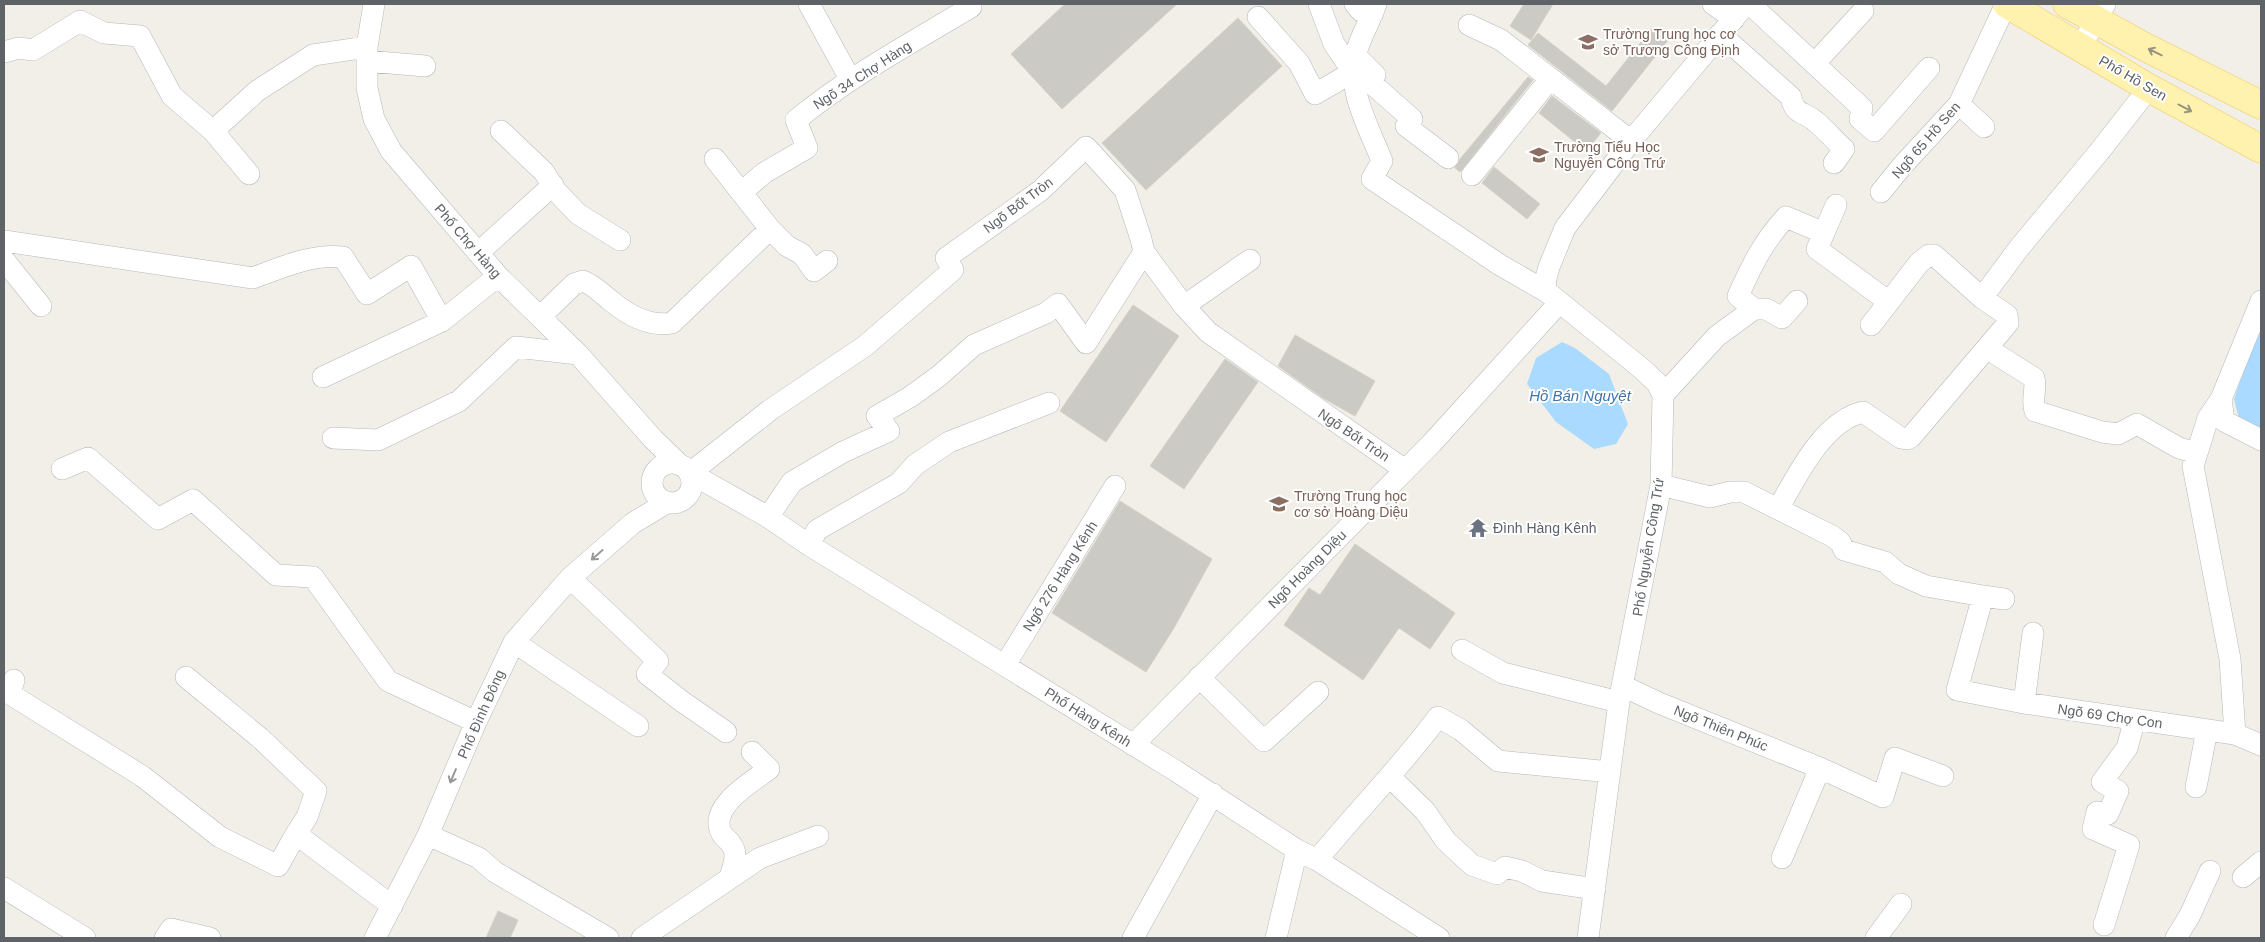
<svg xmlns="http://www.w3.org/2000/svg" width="2265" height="942" viewBox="0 0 2265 942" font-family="Arial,sans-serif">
<rect width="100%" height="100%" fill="#f1efe8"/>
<path fill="#aadaff" d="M2261 320V429L2239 419 2234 399Z
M1562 342 1575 348 1609 374 1628 424 1616 444 1594 449 1556 422 1527 384 1536 358Z"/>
<path fill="#cccac5" stroke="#d6d1c6" d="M1065 4H1177L1062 109 1011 54Z
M1524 4H1553L1531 40 1510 26Z
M1238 18 1282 66 1146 190 1102 143Z
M1653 27 1669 39 1612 111 1528 45 1538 33 1606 86Z
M1528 77 1533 80 1460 172 1455 168 1460 159Z
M1552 96 1601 133 1586 151 1539 113Z
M1494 167 1540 204 1527 219 1482 183Z
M1133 305 1179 336 1106 442 1060 411Z
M1295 335 1375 381 1355 416 1323 398 1278 366Z
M1225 359 1258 382 1184 489 1150 466Z
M1120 501 1212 559 1174 628 1146 672 1052 613Z
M1355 544 1455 613 1430 649 1399 628 1363 680 1284 625 1309 588 1320 595Z
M498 911 518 920 510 938H486Z"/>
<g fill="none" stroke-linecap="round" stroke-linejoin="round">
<g stroke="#b5b8bc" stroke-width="22">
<path id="minor" d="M374 4 367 47V88L374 119 391 151 498 276 578 354 653 439 680 465
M809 4 850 79
M1355 4 1361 11 1373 13
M1376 4C1371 19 1363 32 1358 47 1344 86 1368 125 1382 161L1372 179 1500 265 1547 292
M1713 4 1734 19
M1750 4 1862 108 1860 119 1874 131 1929 68
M1258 17 1299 63 1315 94 1353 72 1334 44 1319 4
M1469 25 1501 40 1631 141
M1720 34 1791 97C1795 116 1804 111 1815 121 1825 129 1834 140 1844 149L1834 163
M2080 48 2105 4
M4 52 19 48 33 50 80 21 104 33 140 36 172 96 213 131 249 174
M1356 56 1375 75 1370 82 1412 119 1406 126 1448 158
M367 61 425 66
M1815 63 1863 11
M1959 104 1984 127
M213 131 257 91 313 55 367 47
M501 131 544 172 556 191 578 214 620 240
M715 159 770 229 787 246 802 254 814 271 827 261
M1472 175 1550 79
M742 192 764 173 807 148 796 120C850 76 911 43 971 7
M1881 192 1902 166 1959 104 2006 4
M1824 233 1817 249 1889 302
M4 241 253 278C282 267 311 254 343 257L367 294 411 266 442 321 323 377
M478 253 553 185
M4 260 41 306
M1797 301 1782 318 1766 309H1754L1738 296C1752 265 1763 242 1786 217L1824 233 1836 205
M2261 301 2221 399 2224 421 2261 440
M1184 306 1250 260
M541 316 574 284 583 281C594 285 601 293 611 301 628 315 650 327 672 323L770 229
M442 321 498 276
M1871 325 1919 263 1929 255H1934L1982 298
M1988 349 2034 378C2037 390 2031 401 2035 411L2102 432 2118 434 2137 424 2179 448 2197 453
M1663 395 1717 336 1754 309
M2221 399 2208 418 2193 466 2230 659 2235 734
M333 438 378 440 459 401 516 347 578 354
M652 483a20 20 0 1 1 40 0a20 20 0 1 1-40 0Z
M62 469 88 458 158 519 193 500 276 575 313 577 388 681 476 722
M1405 470 1208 332 1184 306 1144 252 1141 239 1125 190 1086 147 1040 191 946 258 953 270 865 346 770 410 690 473 768 517 809 545 1176 771 1297 850 1317 860 1439 938
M1661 485 1710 497 1730 492H1744L1832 536 1840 542 1844 550 1885 562 1899 574 1926 586 1983 596 1957 690 2024 703 2235 734 2261 745
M1778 509C1797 476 1823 421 1863 412L1901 438 1907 439 1911 437 2008 323 2007 315 1982 298 2019 248 2099 152 2149 88
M768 517 792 482 843 452 889 431 877 416 910 397 939 376 974 345 1046 313 1058 304 1086 343 1144 252
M809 545 817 530 899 483 915 465 949 442 1049 403
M570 578 658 661 647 674 680 700 726 732
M1983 596 2004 599
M514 642 638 726
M1462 650 1503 673 1619 702
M1005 665 1115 486
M186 677 260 738 316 791 307 817 296 834 392 906
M1199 677 1264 741 1318 692
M14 680 10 694 142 776 220 837 278 866 296 834
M1623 686 1659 703 1820 768 1883 797 1895 758 1943 776
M2024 703 2033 633
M1133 745 1432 443 1559 303
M1390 777 1425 811 1446 841 1472 865 1497 874 1505 867 1522 871 1542 881 1595 889
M2196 787 2207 730
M428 835 479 858 495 872 608 938
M1782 858 1820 768
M1317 860C1357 811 1401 767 1438 717L1461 730 1498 761 1610 772
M2243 877 2261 862
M730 878C733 866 739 854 731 844 728 839 723 837 721 832 709 806 752 782 769 769L752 752
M4 888 85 938
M2104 925 2129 845 2093 829 2097 812 2108 814 2118 791 2102 782 2127 748 2135 719
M165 938 171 929 210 938
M375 938 428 835 476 722 514 642 570 578 633 523 668 502
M642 938 760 858 818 836
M1133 938 1213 794
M1276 938 1297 850
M1588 938 1619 702 1661 485 1663 395 1657 383 1641 368 1547 292 1545 282 1549 267 1565 228 1631 141 1746 4
M1876 938 1901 904
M2176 938 2190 915 2210 871"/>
</g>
<g stroke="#f2c960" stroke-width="29">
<path id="major" d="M2007 4 2149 88 2261 149
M2067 4 2145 47 2261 105"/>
</g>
<use href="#minor" stroke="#fff" stroke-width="21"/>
<use href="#major" stroke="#fff2af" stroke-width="28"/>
</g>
<defs><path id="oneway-shaft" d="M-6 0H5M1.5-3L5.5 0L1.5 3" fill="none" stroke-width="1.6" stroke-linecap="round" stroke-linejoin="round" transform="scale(1.25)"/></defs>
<g stroke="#979581">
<use href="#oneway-shaft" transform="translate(2155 52) rotate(-154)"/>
<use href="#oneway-shaft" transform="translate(2185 108) rotate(28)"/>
</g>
<g stroke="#979a9d">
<use href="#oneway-shaft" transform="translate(597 555) rotate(139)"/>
<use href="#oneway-shaft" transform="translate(453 776) rotate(113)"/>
</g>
<defs>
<g id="school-bare" transform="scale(1.5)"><path d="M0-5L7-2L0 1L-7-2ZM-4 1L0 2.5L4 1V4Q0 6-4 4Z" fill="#8d6e63" stroke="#fff" stroke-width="2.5" paint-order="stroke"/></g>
<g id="temple-bare" transform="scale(1.5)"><path d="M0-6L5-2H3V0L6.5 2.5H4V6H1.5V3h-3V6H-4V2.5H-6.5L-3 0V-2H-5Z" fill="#6b7280" stroke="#fff" stroke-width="2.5" paint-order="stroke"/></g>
</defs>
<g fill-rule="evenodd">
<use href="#school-bare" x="1588" y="42"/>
<use href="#school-bare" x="1539" y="155"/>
<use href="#school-bare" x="1279" y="504"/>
<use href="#temple-bare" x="1478" y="528"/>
</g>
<g text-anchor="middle" stroke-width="4" stroke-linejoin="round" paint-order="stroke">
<g font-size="14" fill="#785e54" stroke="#fff" text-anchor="start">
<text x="1603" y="39">Trường Trung học cơ<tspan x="1603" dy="16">sở Trương Công Định</tspan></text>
<text x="1554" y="152">Trường Tiểu Học<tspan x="1554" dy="16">Nguyễn Công Trứ</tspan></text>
<text x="1294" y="501">Trường Trung học<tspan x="1294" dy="16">cơ sở Hoàng Diệu</tspan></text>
</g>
<g font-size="14" fill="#5f6368" stroke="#fff">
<text transform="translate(862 75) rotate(-33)" y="5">Ngõ 34 Chợ Hàng</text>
<text transform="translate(2133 78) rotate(30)" y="5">Phố Hồ Sen</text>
<text transform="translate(1926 140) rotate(-49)" y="5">Ngõ 65 Hồ Sen</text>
<text transform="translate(1018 205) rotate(-37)" y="5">Ngõ Bốt Tròn</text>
<text transform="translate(468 241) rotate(49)" y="5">Phố Chợ Hàng</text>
<text transform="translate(1354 435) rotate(34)" y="5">Ngõ Bốt Tròn</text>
<text transform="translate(1648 547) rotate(-81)" y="5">Phố Nguyễn Công Trứ</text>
<text transform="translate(1307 569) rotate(-45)" y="5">Ngõ Hoàng Diệu</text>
<text transform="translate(1060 576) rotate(-58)" y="5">Ngõ 276 Hàng Kênh</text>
<text transform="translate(481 714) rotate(-66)" y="5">Phố Đình Đông</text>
<text transform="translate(2110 716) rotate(8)" y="5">Ngõ 69 Chợ Con</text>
<text transform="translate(1088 717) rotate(32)" y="5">Phố Hàng Kênh</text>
<text transform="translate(1721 728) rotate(22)" y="5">Ngõ Thiên Phúc</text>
</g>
<g font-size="14" fill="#5b616d" stroke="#fff" text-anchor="start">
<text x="1493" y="533">Đình Hàng Kênh</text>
</g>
<g font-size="15" font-style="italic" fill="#4174aa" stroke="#fff">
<text x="1580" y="401">Hồ Bán Nguyệt</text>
</g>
</g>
<rect width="2265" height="942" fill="none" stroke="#5f6368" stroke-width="10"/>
</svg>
